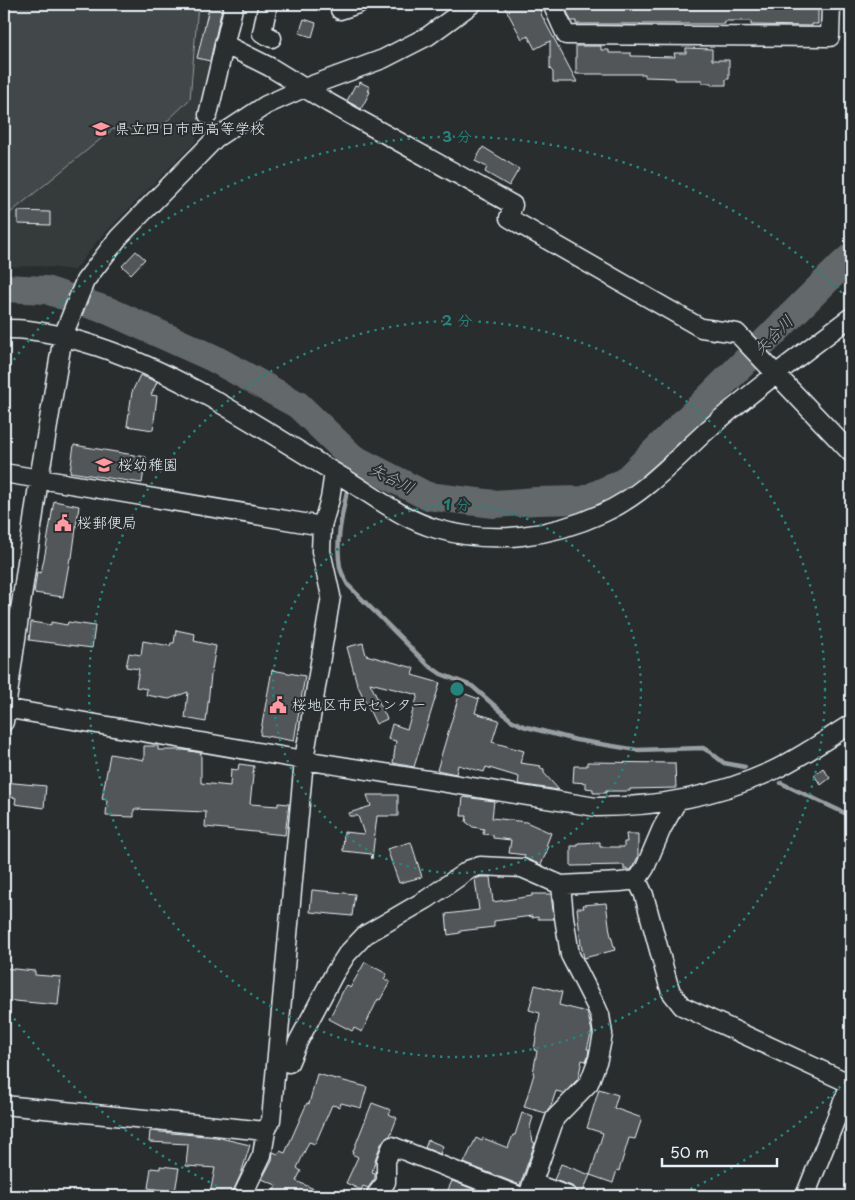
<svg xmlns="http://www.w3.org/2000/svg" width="855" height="1200" viewBox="0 0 855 1200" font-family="'Playpen Sans','Klee One',sans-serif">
<rect width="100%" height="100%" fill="#2a2d2e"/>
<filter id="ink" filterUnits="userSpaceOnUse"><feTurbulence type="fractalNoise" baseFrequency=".02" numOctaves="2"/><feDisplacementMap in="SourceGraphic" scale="10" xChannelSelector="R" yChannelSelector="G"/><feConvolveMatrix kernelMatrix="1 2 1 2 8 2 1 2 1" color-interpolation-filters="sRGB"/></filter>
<g filter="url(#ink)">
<path fill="#363a3b" d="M4 4H227L196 141 98 240 75 270 39 266 4 267Z"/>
<path fill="#424648" stroke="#959ca0" d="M4 4H198L190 99 159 129H113L4 218Z"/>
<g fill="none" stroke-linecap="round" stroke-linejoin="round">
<path stroke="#989fa3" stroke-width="4.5" d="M350 476 353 458
M348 486C343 512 335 540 340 567 341 573 345 579 348 585L428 665 441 674 472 686 511 720 523 726 576 740 637 750 703 748 710 752 724 763 745 767
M781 783 851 816"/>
<path stroke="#63686b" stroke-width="28" d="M4 288 46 290 109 311 213 358 298 405 353 458 427 496 494 504 536 501 584 500 624 482 842 265 851 257"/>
</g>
<path fill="#535759" stroke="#e8f1f8" d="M210 4H223L210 61 197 58Z
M503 4H538L542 16 577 82H553V72L550 69V41L535 49 528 36 522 39Z
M564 4H818V24H812V26L751 25V21H725V24H576V21H571Z
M304 19 316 23 312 37 299 33Z
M576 46H601V50H609V53H631V56L675 57 674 53H686V48L712 49V60H729V79H726V85H711V83H702V80H675V78L645 77V74H576Z
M360 82 370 87 368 91 370 92 361 109 347 101 355 85 358 86Z
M483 147 519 169 509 186 485 172 487 167 475 161Z
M18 211 50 212V225L18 224Z
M136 251 145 259 131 274 122 266Z
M140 375 157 382 151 395 157 396 153 430 127 426 132 392Z
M74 445 146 457 142 483 70 472Z
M54 501 79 506 72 558H70L63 597 34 593 37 572 41 573 45 554Z
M31 622 51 625V622L67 625 68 622 95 626 92 648 29 640Z
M176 630 195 634 194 641 216 646 211 675 206 722 185 718 188 692 169 699 146 695 147 689 136 687 139 669 126 667 129 653 141 655 143 641 170 646 171 643H174Z
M363 643 366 655 414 668 412 675 440 683 414 767 393 763 396 741 388 739 392 724 407 729 418 695 370 683 387 719 376 724 357 684 347 647Z
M272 670 305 676 294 741 260 735Z
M460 692 479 699 475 713 499 720 492 742 524 751 520 763 541 766 540 768 544 769V773L559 790 518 784 519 777 486 767 484 772 458 765 456 774 437 770Z
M144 746H158V750H184L201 753V783L230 786 231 769 238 770 239 764 254 766 250 804 278 806V803L289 804 285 835 205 827 206 812 134 809V817L106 816 107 800 102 799 110 754 144 760Z
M587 762 675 763 676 788 630 789V791H606V793H593V789L586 788V783L573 782 574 766H587Z
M823 768 830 778 821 785 814 775Z
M4 782 46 786 44 808 15 804 16 798 4 795Z
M367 795H398V816H377L372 859 371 854 343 851 344 832 364 834 358 816H349V813L371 806Z
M463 797 494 801 492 818 526 822 551 833 546 846H549L541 865 524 858 525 855 509 853 511 840 493 838V835L483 834 484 829 473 827 466 822 467 816H461Z
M626 834H638V857L631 870H627V868L624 870V865L571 866V846H578V843L600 842V847H624V842H627Z
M411 842 422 877 399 883 387 849Z
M481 877H490L493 902 532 896V894H551L554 919H538V917L532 918V916L494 921V927L460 931V933L448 935 446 914 479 910 475 879Z
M312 890 355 894 352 916 310 912Z
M606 903 610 932 615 950 584 958 581 945 577 908H584L583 905Z
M365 962 387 974 384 979 390 982 380 1000 378 999 362 1032 354 1028 352 1031 329 1019 343 991 347 985 350 988Z
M4 968 35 971V975L61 977 58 1005 4 1000Z
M535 985 562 992 559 1005 587 1012 592 1031 587 1049H589L588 1056 586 1061 582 1060 578 1079 564 1093 556 1091 551 1106 546 1113 524 1107 534 1074 533 1073 537 1051 534 1050 540 1013 529 1010Z
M317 1074 367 1087 361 1108 341 1103 340 1107 332 1105 315 1144 309 1142 297 1168 301 1171 296 1181 330 1196H281L273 1193 276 1185 262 1179 272 1160 273 1152 278 1154 280 1151 285 1153 307 1103 309 1104Z
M599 1089 618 1095 614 1108 642 1118 635 1139 629 1138 619 1171 617 1170 613 1183 590 1175 582 1194 578 1192 572 1186 554 1180 561 1164 590 1175 603 1133 587 1128Z
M372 1103 391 1110 389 1114 397 1118 390 1136 382 1142 376 1157 372 1173 375 1174V1178L368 1188 363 1186 361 1190 346 1183 358 1157 352 1154Z
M522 1113 533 1117 530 1127 533 1142 535 1143 520 1185 464 1163 476 1138 482 1141 483 1138 508 1148 513 1135H515Z
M150 1131 216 1137 250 1145 241 1174 231 1196 210 1194 215 1168 186 1166 188 1144 149 1142Z
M428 1140 443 1146 440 1154 425 1148Z
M160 1166 179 1168 175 1192 148 1188 151 1168 160 1169Z
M452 1181 455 1182 491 1196H445Z"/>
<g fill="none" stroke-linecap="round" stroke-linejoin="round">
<g stroke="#e8f1f8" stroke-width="21">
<path id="minor" d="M268 4 262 33 272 38
M340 4V10L358 4
M552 4 566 35 830 37 831 4
M224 44 270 67 329 103 513 205 509 218 701 328 737 333 851 453
M208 115 234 4
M4 329C37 328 68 337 99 347 186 376 261 429 339 475 372 494 401 519 437 529 493 545 551 537 603 513 646 494 679 455 713 425 758 387 804 352 851 317
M4 473 322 526
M4 708 304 760 596 807C656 807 717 796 772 771 800 758 825 740 851 724
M4 722 39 479 63 336 85 281 119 237 216 138 266 105 304 88 383 59 428 36 472 4
M637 880 644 895 668 983 671 992 682 1006 851 1084
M289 1063 298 1042 334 974 347 954 365 935 427 899 470 869 480 866 522 868 561 885 620 882 637 880 645 868 662 828 678 800
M4 1105 266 1131
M532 1183 568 1196
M242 1196 262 1155 266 1131 271 1120 304 760 331 596 321 551 322 526 330 499 334 472
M375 1196 386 1182V1161L392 1146 519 1196
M528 1196 555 1118 589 1083 598 1059 603 1034 600 1015 596 1006 570 955 564 917 561 885
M805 1196 850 1084"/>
</g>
<use href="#minor" stroke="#2a2d2e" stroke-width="18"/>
</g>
</g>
<g fill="none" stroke="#25827c" stroke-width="2.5" stroke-dasharray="2.5 5">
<circle cx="457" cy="689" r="184"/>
<circle cx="457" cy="689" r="368"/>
<path d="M851 1076A552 552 0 0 1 677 1195M237 1195A552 552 0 0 1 5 1006M5 372A552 552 0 0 1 851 302"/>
</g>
<defs>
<g id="school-bare" transform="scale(1.35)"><path d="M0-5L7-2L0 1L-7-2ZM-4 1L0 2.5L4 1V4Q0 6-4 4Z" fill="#ff9aa2" stroke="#2a2d2e" stroke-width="2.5" paint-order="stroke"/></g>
<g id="civic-bare" transform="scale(1.35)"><path d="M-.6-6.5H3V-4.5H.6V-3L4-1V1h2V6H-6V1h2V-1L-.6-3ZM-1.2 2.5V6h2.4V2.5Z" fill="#ff9aa2" stroke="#2a2d2e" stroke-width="2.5" paint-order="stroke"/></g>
</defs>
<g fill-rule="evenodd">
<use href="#school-bare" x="101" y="129"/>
<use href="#school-bare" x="104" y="465"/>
<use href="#civic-bare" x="63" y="523"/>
<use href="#civic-bare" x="278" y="705"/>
</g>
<g text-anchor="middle" stroke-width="4" stroke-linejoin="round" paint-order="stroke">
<g font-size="15" fill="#e8f1f8" stroke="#2a2d2e" text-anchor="start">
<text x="115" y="134">県立四日市西高等学校</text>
<text x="118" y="470">桜幼稚園</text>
<text x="77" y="528">桜郵便局</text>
<text x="292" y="710">桜地区市民センター</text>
</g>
<g font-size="16" font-style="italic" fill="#acb3b9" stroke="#2a2d2e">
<text transform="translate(773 335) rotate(-45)" y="6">矢合川</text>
<text transform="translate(392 478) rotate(27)" y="6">矢合川</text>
</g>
</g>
<circle cx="457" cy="689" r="8" fill="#25827c" stroke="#2a2d2e" stroke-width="2.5"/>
<g font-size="15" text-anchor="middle" font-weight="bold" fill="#25827c" stroke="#2a2d2e" stroke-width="4" stroke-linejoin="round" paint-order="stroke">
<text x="457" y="142">3 分</text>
<text x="457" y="326">2 分</text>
<text x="457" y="510">1 分</text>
</g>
<rect width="855" height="1200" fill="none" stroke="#2a2d2e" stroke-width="20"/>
<rect x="10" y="10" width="835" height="1180" fill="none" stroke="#e8f1f8" stroke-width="2" filter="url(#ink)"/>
<path d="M662 1158v8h115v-8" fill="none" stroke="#e8f1f8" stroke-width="2.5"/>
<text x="670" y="1158" font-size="15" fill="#e8f1f8" stroke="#2a2d2e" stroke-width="4" paint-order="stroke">50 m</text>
</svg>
